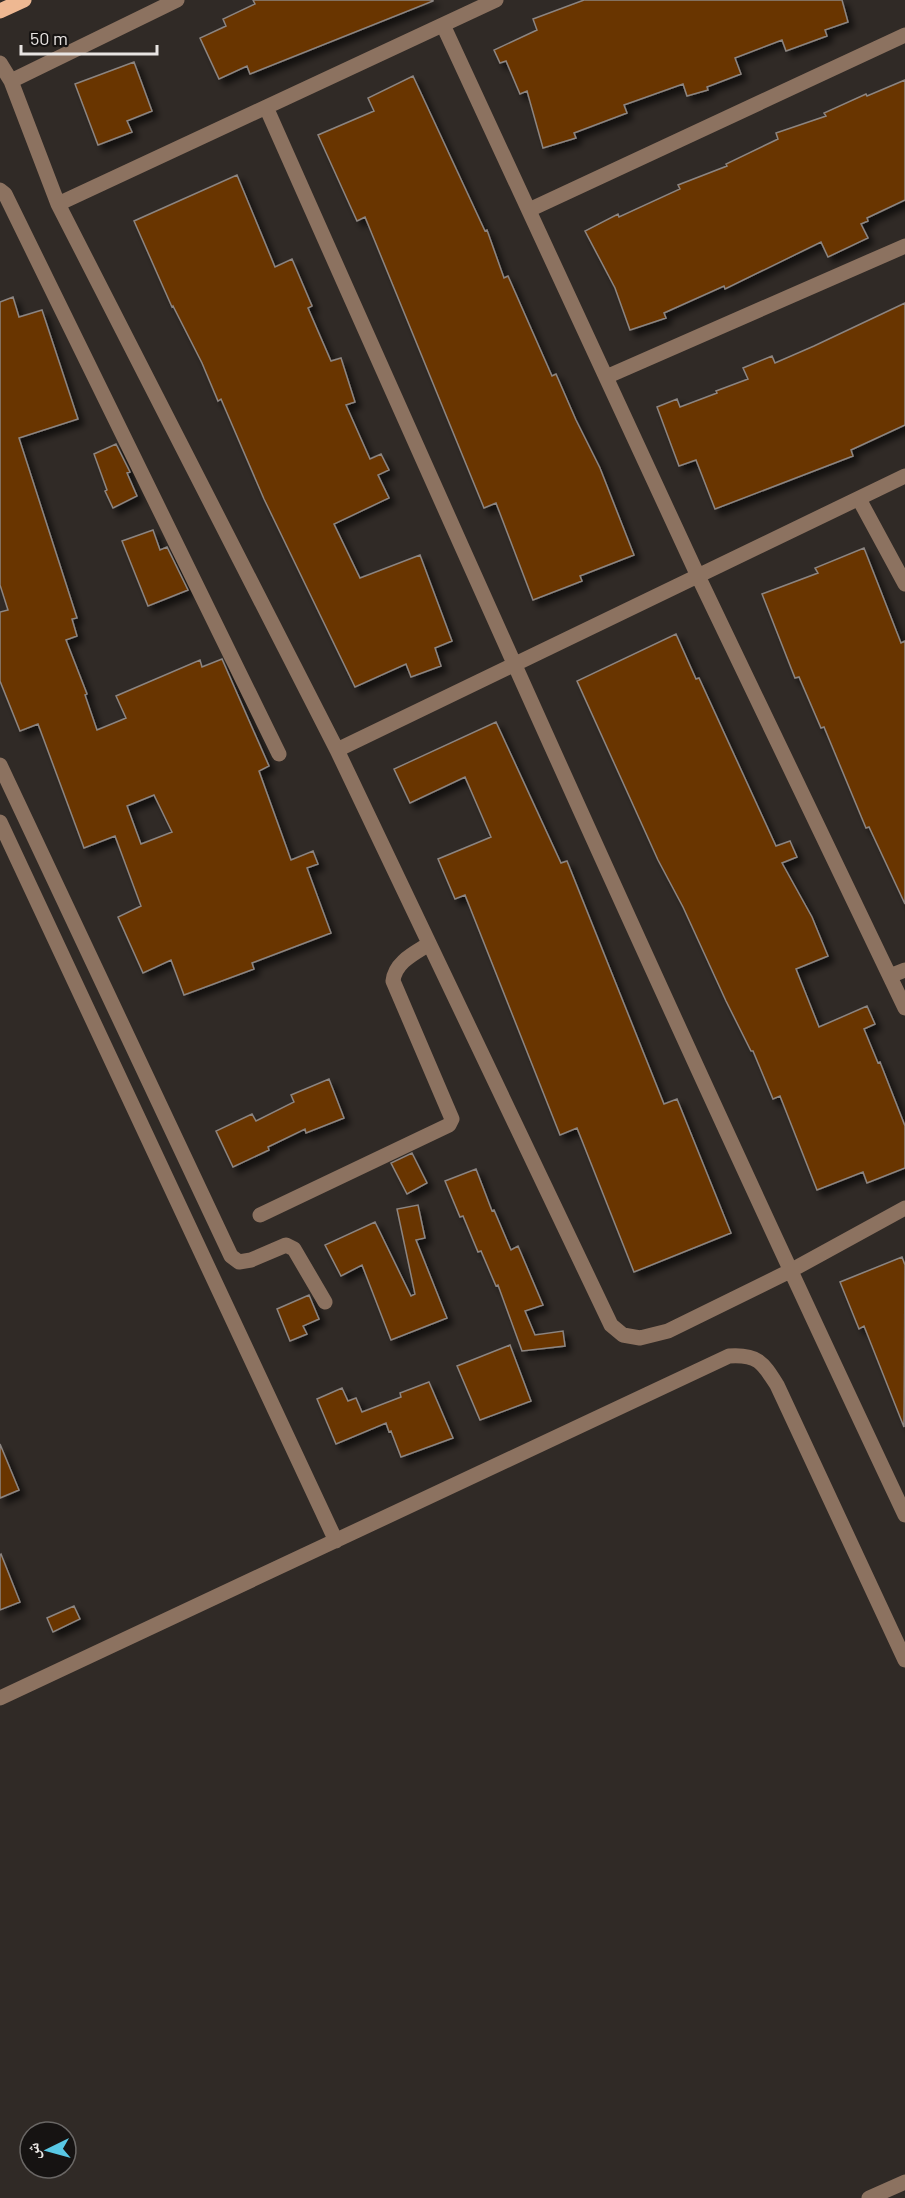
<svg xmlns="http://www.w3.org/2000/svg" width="905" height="2198" viewBox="0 0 905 2198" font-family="Barlow,'Noto Naskh Arabic',sans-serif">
<defs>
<filter id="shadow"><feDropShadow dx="5.5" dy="5.5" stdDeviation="3" flood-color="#0009"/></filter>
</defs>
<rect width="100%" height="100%" fill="#302a26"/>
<path fill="#693400" stroke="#8c8581" stroke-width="1.5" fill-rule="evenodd" filter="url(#shadow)" d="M253 0H433V1L250 74 247 66 219 79 200 38 226 26 223 19 255 4Z
M584 0H842L848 22 825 30 827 36 786 51 782 40 735 58 741 74 707 87 708 90 687 96 683 84 624 105 627 113 574 133 576 138 543 148 527 91 520 94 506 61 500 63 494 50 537 30 533 19Z
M134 62 152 111 127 121 132 132 98 145 75 84Z
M413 76 485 231 487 230 504 278 508 276 552 376 556 374 576 420 600 468 634 555 580 576 582 581 533 600 496 503 484 508 365 217 357 221 318 135 374 111 368 98Z
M905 80V200L867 218 868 221 861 224 868 238 828 257 821 242 725 289 724 286 664 313 666 318 630 330 615 288 585 231 618 214 619 217 680 189 678 185 727 166 726 164 778 139 776 133 826 116 824 113 866 94 867 96Z
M237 175 275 267 292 259 312 306 308 308 331 361 341 358 355 402 346 405 370 459 381 454 389 470 378 475 389 498 334 524 360 578 420 555 452 641 435 648 441 666 411 677 406 664 355 687 264 499 221 399 218 401 202 363 173 306 172 307 134 221Z
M13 297 19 317 42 310 78 419 19 438 77 618 72 619 77 636 66 640 87 694 85 695 97 730 126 718 116 696 200 660 202 667 222 659 269 766 259 771 291 860 313 851 318 864 307 868 331 933 252 963 254 969 184 995 171 960 143 973 118 917 141 906 115 836 84 848 38 724 20 731 0 681V612L8 610 0 585V302ZM154 795 172 832 141 844 127 806Z
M905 303V425L851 450 853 456 715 509 696 460 679 466 657 407 677 399 680 407 717 393 716 391 748 379 743 368 772 356 775 363 814 346Z
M116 444 130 472 127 473 137 496 113 508 105 491 107 490 94 454Z
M153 530 160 550 167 547 188 590 148 606 122 541Z
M864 548 901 643 905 641V904L869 827 866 828 824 727 821 728 799 677 795 678 762 594 818 573 815 568Z
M676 634 696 679 699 678 776 846 790 841 797 857 782 863 812 917 828 956 796 969 819 1027 867 1006 875 1024 864 1029 878 1063 880 1062 905 1126V1168L867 1183 863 1172 817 1190 780 1096 773 1099 753 1051H751L726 1001 683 907 658 860 577 681Z
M496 722 561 863 567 861 664 1104 677 1099 731 1233 634 1272 577 1128 560 1135 465 895 455 899 438 859 491 837 465 777 410 803 394 769Z
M329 1079 344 1118 306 1133 305 1129 268 1147 269 1150 233 1167 216 1131 252 1114 256 1121 294 1102 291 1095Z
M412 1153 427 1183 407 1194 391 1163Z
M476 1169 492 1211 494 1210 511 1250 518 1246 543 1305 525 1311 535 1335 563 1331 565 1346 522 1351 498 1285 496 1286 481 1251 478 1252 463 1216 460 1217 445 1181Z
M418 1205 425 1238 416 1240 447 1318 391 1340 362 1265 341 1276 325 1245 375 1222 411 1296 415 1294 397 1209Z
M902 1257 905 1265 904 1427 864 1326 859 1329 840 1282Z
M309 1295 319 1319 303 1326 307 1334 290 1341 277 1309Z
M510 1345 531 1401 480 1420 457 1366Z
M429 1382 453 1438 401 1457 391 1431 389 1432 386 1423 336 1444 317 1399 342 1388 348 1401 356 1398 362 1412 401 1397 400 1393Z
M0 1444 19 1490 0 1498Z
M1 1554 20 1602 0 1610V1555Z
M74 1606 80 1619 53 1632 47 1618Z"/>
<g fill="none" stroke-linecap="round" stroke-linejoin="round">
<path stroke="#8c7260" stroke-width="15" d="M443 25 698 576 905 1008
M0 63 11 81 58 204 337 750 611 1325 623 1335 640 1338 668 1331 790 1271 905 1208
M11 81 177 0
M266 107C475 578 685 1049 905 1515
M0 190 5 194 279 754
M58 204 496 0
M529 210 905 35
M606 377 905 246
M859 499 905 584
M337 750 905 476
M0 765 231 1256 239 1262 251 1260 286 1245 294 1249 325 1302
M0 822 336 1541
M890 976 905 970
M260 1215 449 1125 452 1119 449 1112 393 981C395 962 415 953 429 944
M0 1698 729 1356C758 1354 763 1363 777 1385L905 1660
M869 2198 905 2182"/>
<path stroke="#eeb892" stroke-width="15" d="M0 11 24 0"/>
</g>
<g transform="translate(48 2150) rotate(265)"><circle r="28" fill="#161312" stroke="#6a6765" stroke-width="1.5"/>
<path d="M0-4.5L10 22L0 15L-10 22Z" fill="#59c8e5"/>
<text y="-9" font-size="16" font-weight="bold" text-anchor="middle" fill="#e8e4e2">ش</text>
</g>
<path d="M21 45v9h136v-9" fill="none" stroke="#e8e4e2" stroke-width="3"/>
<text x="30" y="45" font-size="18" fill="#e8e4e2" stroke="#161312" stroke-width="4.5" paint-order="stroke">50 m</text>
</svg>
